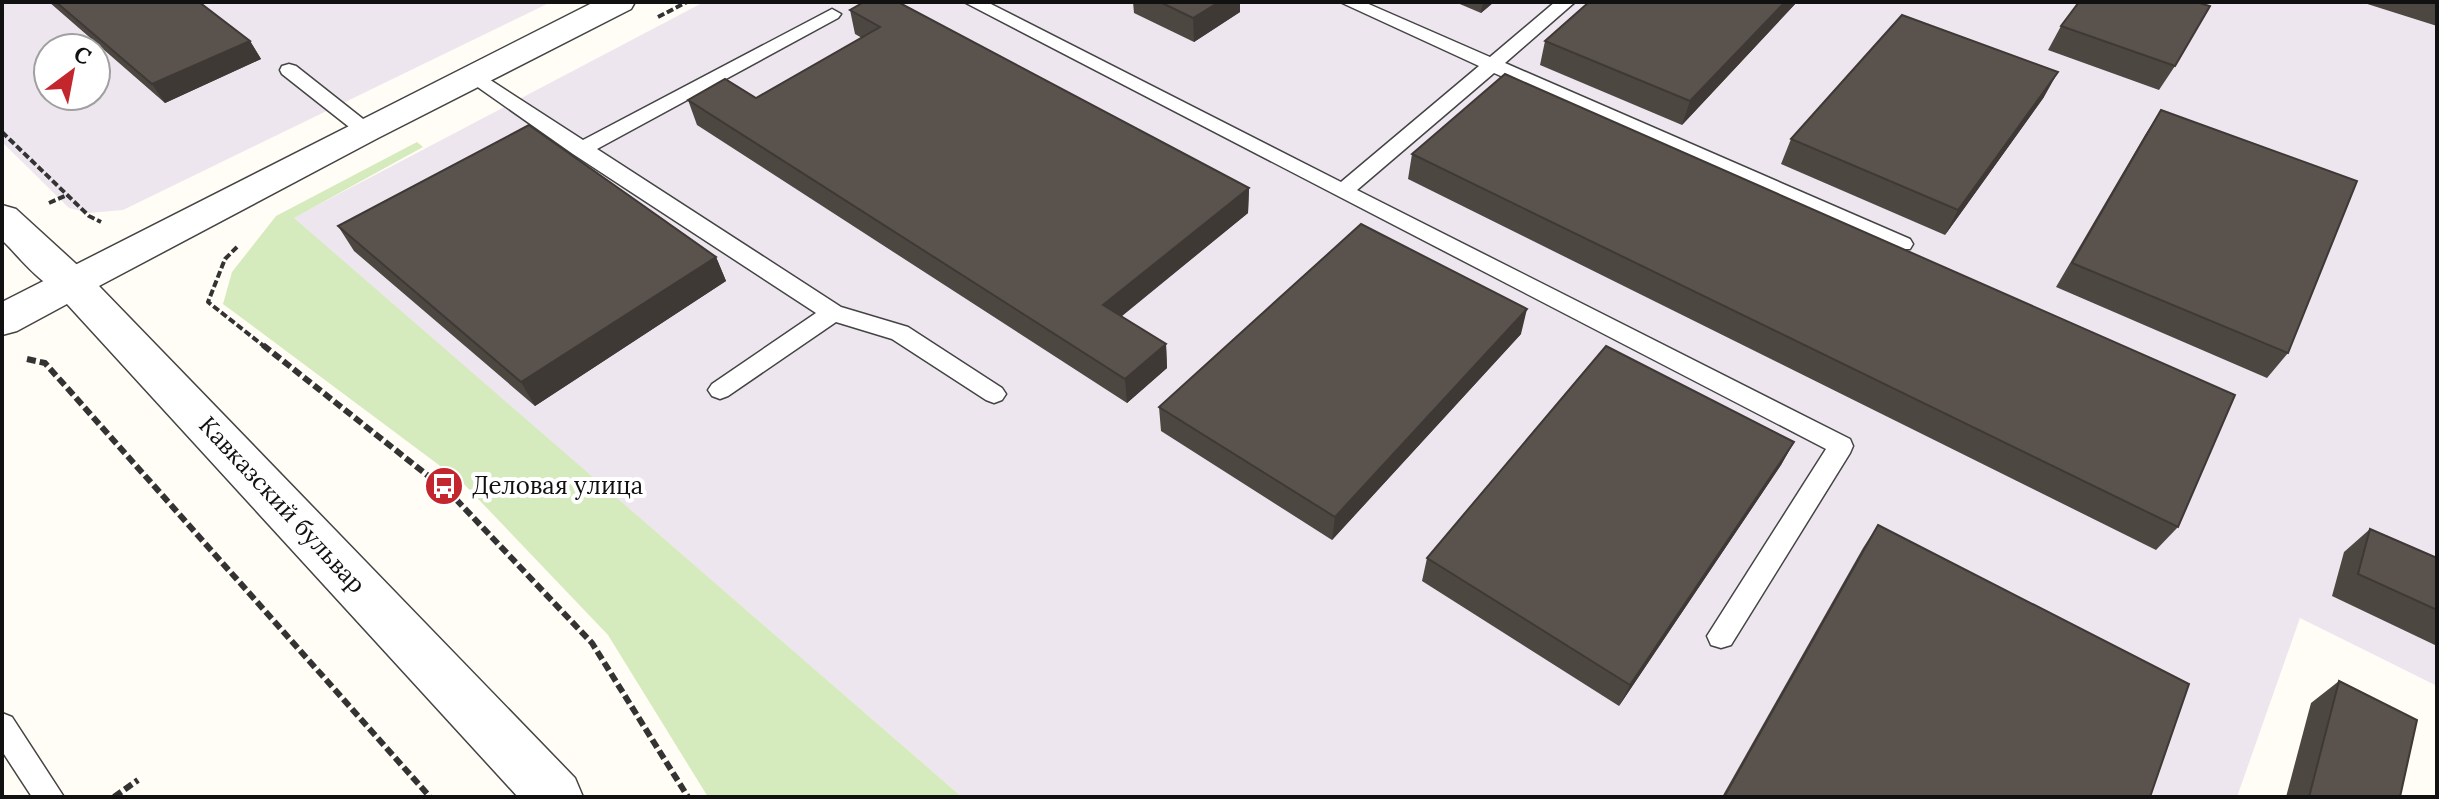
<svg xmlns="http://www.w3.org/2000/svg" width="2439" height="799" viewBox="0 0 2439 799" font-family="Lora,serif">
<rect width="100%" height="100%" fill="#fffdf5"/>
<path fill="#eee6ef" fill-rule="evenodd" d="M2 2H551L123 210 89 213 69 208 2 142ZM48 48H96V96H48Z
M704 2H2437V686L2300 618 2237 797H962L293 218Z"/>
<path fill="#d5ebbd" d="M417 142 423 147 294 218 962 797H708L608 635 463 483 223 304 232 272 276 216Z"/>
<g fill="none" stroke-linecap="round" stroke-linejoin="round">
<g stroke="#444" stroke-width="3">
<path id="service" d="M964 2H987L1341 182 1479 66 1340 2H1364L1490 57 1555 2H1575L1505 63 1910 239 1913 244 1910 249H1894L1494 73 1357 190 1850 439 1853 446 1850 453 1731 645 1721 648 1711 645 1707 636 1826 449Z
M832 9 841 14 838 18 597 149 841 307 908 327 1002 388 1006 394 1002 400 994 403 986 400 892 339 836 322 728 396 720 399 712 396 708 390 712 384 816 313 573 154 462 76 471 70 478 72 583 140Z
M289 64 296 66 372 126 375 130 372 134H358L282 74 280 70 282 66Z
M2 713 12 717 64 797H32L2 751Z"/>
</g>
<g stroke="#444" stroke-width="3">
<path id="minor" d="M2 205 16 209 86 273 92 283 86 293C52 303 25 262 2 240Z"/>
</g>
<g stroke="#444" stroke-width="3">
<path id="tertiary" d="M594 2H635L631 9 378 138 99 286 575 778 583 797H518L67 304 17 331 2 335V302Z"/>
</g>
<path stroke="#333" stroke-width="4" stroke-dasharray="7 3" stroke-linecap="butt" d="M658 17 687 2
M2 132 89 216 101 222
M49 203 67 195
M237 247 225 259 208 302 265 347"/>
<path stroke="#333" stroke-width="6" stroke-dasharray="9 4" stroke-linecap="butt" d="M263 345 451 494 592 643 688 797
M27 359 45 363 430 797
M114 797 138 780"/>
<use href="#service" fill="#fff" fill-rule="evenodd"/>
<use href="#minor" fill="#fff" fill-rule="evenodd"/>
<use href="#tertiary" fill="#fff" fill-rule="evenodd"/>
</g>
<path fill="#4d4742" d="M49 2H199L250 41 261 59 165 103Z
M1133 2H1240V12L1194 42 1134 13Z
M1455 2H1494L1481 13Z
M1589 2H1797L1682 125 1540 65 1545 41Z
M2361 2H2437V26Z
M850 10 1249 188 1248 213 1121 316 1166 344 1167 368 1127 403 697 125 688 100 756 98 862 38 855 34Z
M2061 26 2175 66 2159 90 2048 50Z
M2044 97 1945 235 1781 164 1791 139Z
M2161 110 2288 353 2267 378 2056 287 2145 135Z
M1412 154 2178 527 2156 550 1408 179Z
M338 226 716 257 726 281 535 406 354 251Z
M1521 334 1332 540 1161 431 1159 407Z
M1794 442 1781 465 1619 706 1422 581 1427 558Z
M1878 525 2150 797H1722L1863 548Z
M2370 529 2437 558V646L2332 596 2344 552Z
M2339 681 2400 797H2286L2311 703Z"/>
<path fill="#3f3936" d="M1219 2H1240V12L1194 42 1193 18Z
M1483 2H1494L1481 13Z
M1785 2H1797L1682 125 1690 101Z
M250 41 261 59 165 103 152 84Z
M2058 72 2044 97 1945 235 1958 210Z
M1249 188 1248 213 1105 330 1103 305Z
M716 257 726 281 535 406 521 382Z
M1527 309 1521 334 1332 540 1335 517Z
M1166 344 1167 368 1127 403 1125 379Z
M1794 442 1781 465 1619 706 1630 685Z"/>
<path fill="#5a524d" stroke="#3f3936" stroke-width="2" d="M56 2H199L250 41 152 84Z
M864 2H898L1249 188 1103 305 1166 344 1125 379 688 100 725 79 756 98 880 27 850 10Z
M1160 2H1219L1193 18Z
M1589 2H1785L1690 101 1545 41Z
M2079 2H2196L2210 6 2175 66 2061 26Z
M1902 15 2058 72 1958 210 1791 139Z
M1505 74 2235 395 2178 527 1412 154Z
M2161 110 2357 181 2288 353 2072 263Z
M529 125 716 257 521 382 338 226Z
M1361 224 1527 309 1335 517 1159 407Z
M1606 346 1794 442 1630 685 1427 558Z
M1878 525 2189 684 2150 797H1724Z
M2370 529 2437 558V610L2358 574Z
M2339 681 2417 720 2400 797H2309Z"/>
<defs>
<g id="bus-disc" transform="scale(2)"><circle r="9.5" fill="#c4262e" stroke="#fff"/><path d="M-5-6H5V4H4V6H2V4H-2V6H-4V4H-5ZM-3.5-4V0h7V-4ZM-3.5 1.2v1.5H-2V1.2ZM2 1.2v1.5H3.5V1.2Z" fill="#fff"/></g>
</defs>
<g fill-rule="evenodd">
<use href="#bus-disc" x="444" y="486"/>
</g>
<g text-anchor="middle" stroke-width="8" stroke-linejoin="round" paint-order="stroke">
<g font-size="24" fill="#111" stroke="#fff" text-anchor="start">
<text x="472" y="494">Деловая улица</text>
</g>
<g font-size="24" fill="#111" stroke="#fff">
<text transform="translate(282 505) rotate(47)" y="8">Кавказский бульвар</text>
</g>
</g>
<rect width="2439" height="799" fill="none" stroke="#111111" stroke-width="8"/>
<g transform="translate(72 72) rotate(32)"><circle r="38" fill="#ffffff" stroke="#a0a0a0" stroke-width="2"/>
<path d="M0-6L14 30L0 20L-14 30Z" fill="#c4262e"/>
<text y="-12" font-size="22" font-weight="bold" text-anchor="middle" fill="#111111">С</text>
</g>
</svg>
